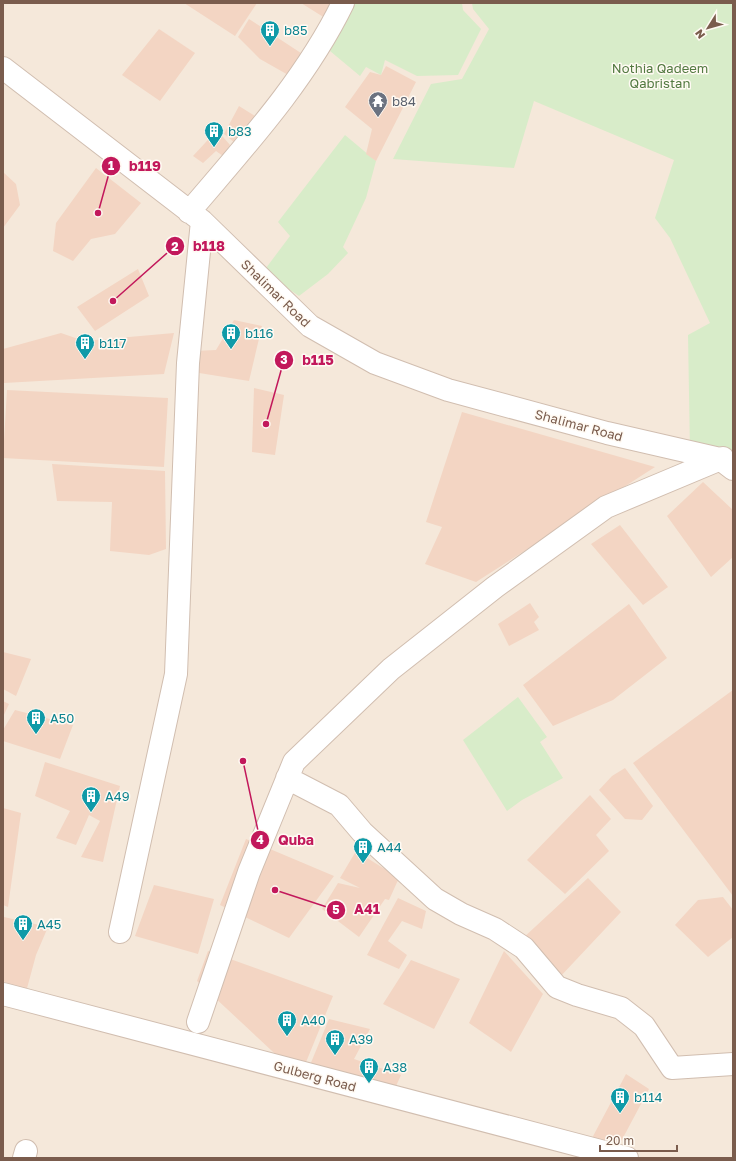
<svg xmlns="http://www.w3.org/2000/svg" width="736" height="1161" viewBox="0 0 736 1161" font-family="'Golos Text',sans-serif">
<rect width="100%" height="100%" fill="#fdf6ec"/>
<path fill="#f5e8da" d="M3 3H733V1158H3Z"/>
<path fill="#d8ecc9" d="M353 3H462L463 10 481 29 458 75 417 76 385 60 381 75 366 67 360 76 330 51Z
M472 3H733V468L690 452 688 335 710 323 670 238 655 218 674 160 534 101 514 168 393 159 431 84 462 79 489 29 473 9Z
M345 135 376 161 366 198 343 247 348 253 328 274 299 296 263 272 290 236 278 222Z
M518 697 547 737 540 742 563 778 522 800 507 811 463 740Z"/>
<path fill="#f3d5c3" d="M184 3H257L235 36Z
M301 3H334L325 18Z
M249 19 307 57 290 76 260 59 238 37Z
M159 29 195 53 160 101 122 75Z
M386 66 416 82 376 161 366 154 372 129 345 107 370 72 381 75Z
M239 106 255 116 235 143 224 134Z
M217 130 230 145 223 156 216 151 203 163 193 156Z
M96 168 141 203 115 234 91 239 73 261 53 251 56 223Z
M3 172 16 184 20 205 3 228Z
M138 269 149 296 95 331 77 307Z
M234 320 262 326 249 381 193 372 194 351 216 350Z
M61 333 84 341 174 333 164 374 4 383 3 349Z
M254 388 284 395 275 455 252 452Z
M7 390 168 398 164 467 3 458Z
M462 412 655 467 476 582 425 564 442 527 426 522Z
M52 464 165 471 166 549 149 555 110 551 112 502 57 501Z
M703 482 733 510V557L711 577 667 516Z
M620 525 668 587 643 605 591 544Z
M530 603 539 617 534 622 539 630 509 646 498 624Z
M629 604 667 658 613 700 553 726 523 685Z
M3 652 31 659 16 696 3 689Z
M733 690V896L633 763Z
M3 701 9 704 3 717Z
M15 710 73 725 60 759 3 741V730Z
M45 762 120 786 103 862 81 857 100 821 89 815 76 845 56 838 70 811 35 796Z
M625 768 653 806 642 820 625 819 599 790 612 776Z
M590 795 611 819 596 835 609 851 565 894 527 860Z
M3 808 21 813 8 907 3 905Z
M246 839 334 876 289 938 220 905Z
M356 851 399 878 389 900 385 899 359 937 322 909 338 883 360 888 340 878Z
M588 878 621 912 559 978 522 939Z
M154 885 214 899 198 954 135 936Z
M723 897 733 910V937L708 957 675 925 698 900Z
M398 898 426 911 422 929 402 921 388 941 407 955 399 969 367 955Z
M4 917 48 927 36 955 26 992 3 981Z
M208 951 333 996 300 1077 197 981Z
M504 951 543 994 511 1052 469 1023Z
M411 960 460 979 434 1029 383 1004Z
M329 1019 370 1029 354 1059 401 1075 387 1106 303 1082Z
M626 1074 649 1089 617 1149 591 1140Z"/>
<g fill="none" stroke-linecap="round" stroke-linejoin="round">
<g stroke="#d1beb0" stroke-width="24">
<path id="minor" d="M3 68 202 221 310 326 375 363 448 390 607 433 720 459 733 469
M189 212C245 146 305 81 343 3
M287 778 339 805 362 832 435 899 461 914 495 929 524 948 557 987 577 995 621 1008 644 1026 672 1068 733 1064
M120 932 176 674 188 363 202 221
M3 994 627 1158
M198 1022 249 872 294 762 391 669 495 587 606 507 723 458
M24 1158 26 1151"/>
</g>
<use href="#minor" stroke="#fff" stroke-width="22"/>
</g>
<defs>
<g id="building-pin" transform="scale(1)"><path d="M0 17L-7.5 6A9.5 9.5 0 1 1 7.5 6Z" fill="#0f9aa8" stroke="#fffaf3"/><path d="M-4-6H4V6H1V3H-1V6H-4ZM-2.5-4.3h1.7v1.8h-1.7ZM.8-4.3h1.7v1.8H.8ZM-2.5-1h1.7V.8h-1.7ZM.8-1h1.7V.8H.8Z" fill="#fff"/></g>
<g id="temple-pin" transform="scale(1)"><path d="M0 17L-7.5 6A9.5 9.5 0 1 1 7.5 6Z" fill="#6b7280" stroke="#fffaf3"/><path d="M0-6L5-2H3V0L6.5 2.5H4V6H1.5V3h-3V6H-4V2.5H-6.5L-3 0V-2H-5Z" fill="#fff"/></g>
</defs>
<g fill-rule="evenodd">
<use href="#building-pin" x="270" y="30"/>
<use href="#temple-pin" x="378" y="101"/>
<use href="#building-pin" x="214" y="131"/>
<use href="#building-pin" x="231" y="333"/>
<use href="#building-pin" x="85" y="343"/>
<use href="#building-pin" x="36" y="718"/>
<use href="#building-pin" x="91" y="796"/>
<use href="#building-pin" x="363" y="847"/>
<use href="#building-pin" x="23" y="924"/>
<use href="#building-pin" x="287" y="1020"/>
<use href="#building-pin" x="335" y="1039"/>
<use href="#building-pin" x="369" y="1067"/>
<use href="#building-pin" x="620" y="1097"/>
</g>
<g text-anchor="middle" stroke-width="3" stroke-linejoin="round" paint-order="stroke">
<g font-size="13" fill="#0d838f" stroke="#fffaf3" text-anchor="start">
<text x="284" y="35">b85</text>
<text x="228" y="136">b83</text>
<text x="245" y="338">b116</text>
<text x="99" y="348">b117</text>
<text x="50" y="723">A50</text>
<text x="105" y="801">A49</text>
<text x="377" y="852">A44</text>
<text x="37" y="929">A45</text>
<text x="301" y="1025">A40</text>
<text x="349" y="1044">A39</text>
<text x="383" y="1072">A38</text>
<text x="634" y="1102">b114</text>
</g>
<g font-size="13" fill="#537a41" stroke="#fffaf3">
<text x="660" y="73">Nothia Qadeem<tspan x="660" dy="15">Qabristan</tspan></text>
</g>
<g font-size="13" fill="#5b616d" stroke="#fffaf3" text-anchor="start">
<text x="392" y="106">b84</text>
</g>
<g font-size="13" fill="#7a5c4d" stroke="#fffaf3">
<text transform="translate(276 293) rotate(44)" y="5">Shalimar Road</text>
<text transform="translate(579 425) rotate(15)" y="5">Shalimar Road</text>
<text transform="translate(315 1076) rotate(15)" y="5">Gulberg Road</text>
</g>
</g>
<path fill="none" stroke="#c2185b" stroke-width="1.5" d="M98 213L111 166M113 301L175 246M266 424L284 360M243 761L260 840M275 890L336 910"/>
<g fill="#c2185b" stroke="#fffaf3" stroke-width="1.5">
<circle cx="98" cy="213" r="4"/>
<circle cx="113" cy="301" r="4"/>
<circle cx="266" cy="424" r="4"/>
<circle cx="243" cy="761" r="4"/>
<circle cx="275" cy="890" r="4"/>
<circle cx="111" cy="166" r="10"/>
<circle cx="175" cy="246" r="10"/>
<circle cx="284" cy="360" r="10"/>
<circle cx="260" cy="840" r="10"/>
<circle cx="336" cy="910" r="10"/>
</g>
<g font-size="12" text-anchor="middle" font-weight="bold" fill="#fff">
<text x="111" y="170">1</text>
<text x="175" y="251">2</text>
<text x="284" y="364">3</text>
<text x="260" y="844">4</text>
<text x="336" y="914">5</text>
</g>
<g font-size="14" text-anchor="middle" font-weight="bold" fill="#c2185b" stroke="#fffaf3" stroke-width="3" stroke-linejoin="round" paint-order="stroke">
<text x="145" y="171">b119</text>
<text x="209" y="251">b118</text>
<text x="318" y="365">b115</text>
<text x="296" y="845">Quba</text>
<text x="367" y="914">A41</text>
</g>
<rect width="736" height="1161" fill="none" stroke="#7a5c4d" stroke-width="8"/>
<g transform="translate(708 28) rotate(233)" stroke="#fffaf3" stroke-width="3" paint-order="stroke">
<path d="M0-3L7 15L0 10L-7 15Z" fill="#7a5c4d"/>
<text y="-6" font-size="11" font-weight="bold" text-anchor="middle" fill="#7a5c4d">N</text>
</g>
<path d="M600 1145v6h77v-6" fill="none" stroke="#7a5c4d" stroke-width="2"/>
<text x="606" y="1145" font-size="12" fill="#7a5c4d" stroke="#fffaf3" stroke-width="3" paint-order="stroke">20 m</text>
</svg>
